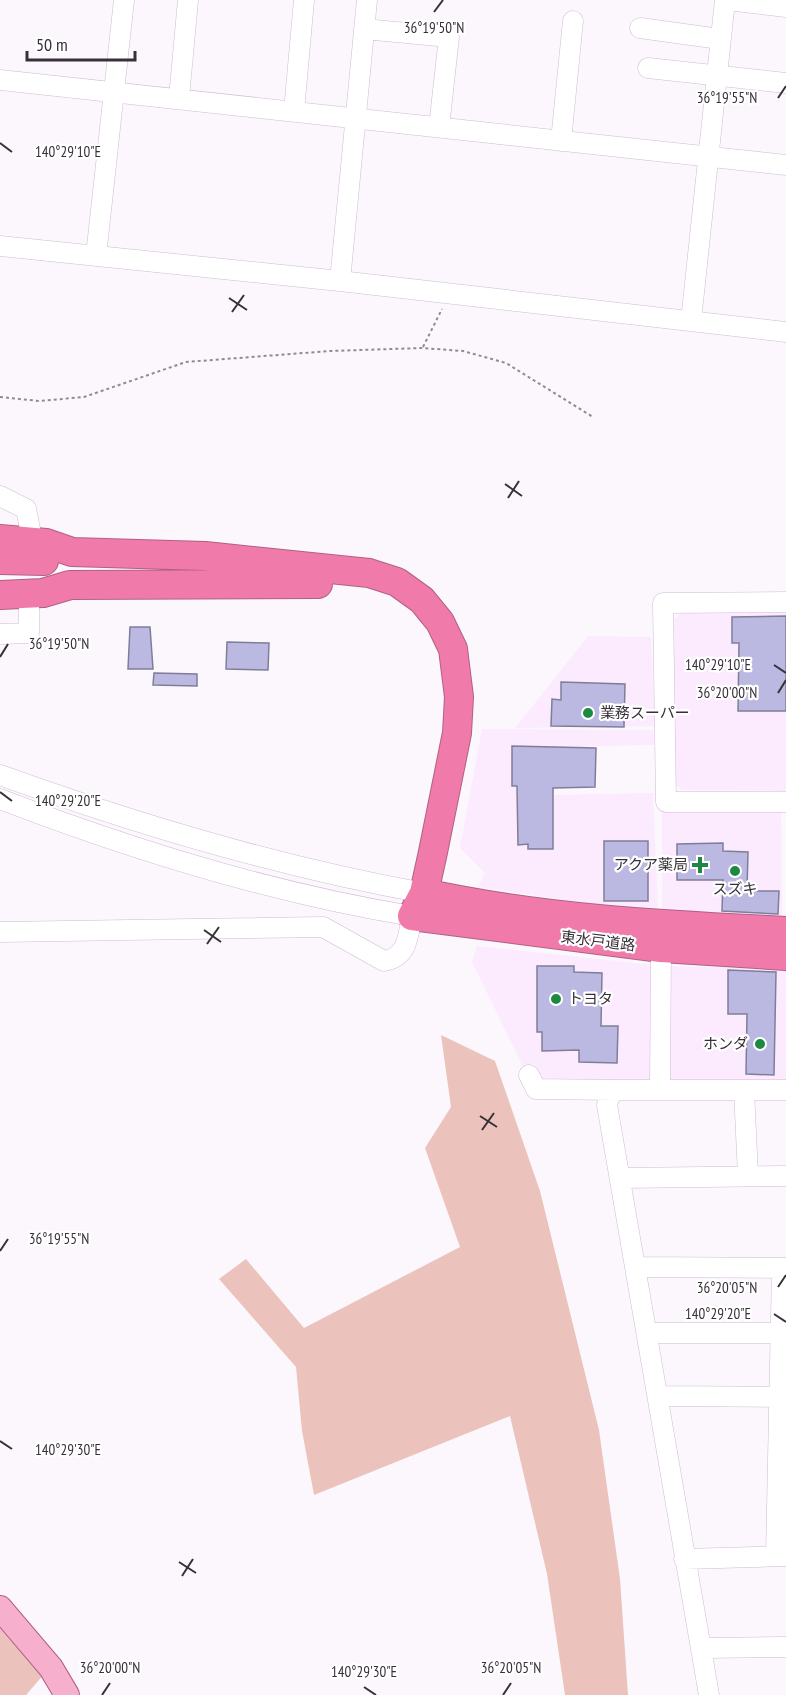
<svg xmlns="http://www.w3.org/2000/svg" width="786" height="1695" viewBox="0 0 786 1695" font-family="'PT Sans Narrow','Noto Sans JP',sans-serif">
<rect width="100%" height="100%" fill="#fbf7fc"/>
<path fill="#fcebfe" d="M681 613H786V791L682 790 673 784 674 619Z
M588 636 651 637 655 726 515 728Z
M482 729 653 730 654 745 555 747 554 795 653 793 658 908 586 903 478 887 485 873 460 848Z
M781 810 782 917 662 911V812Z
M477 946 653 965 654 1082H543L535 1064 523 1067 472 962Z
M665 966 786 969V1081H663Z"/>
<path fill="#ecc3bc" d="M441 1035 495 1061 540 1191 599 1430 620 1579 628 1695H565L547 1574 510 1416 314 1495 302 1431 296 1367 219 1279 246 1259 304 1328 460 1247 425 1148 451 1107Z
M0 1620 45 1673 26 1695H0Z"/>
<path fill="#bbb9e2" stroke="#7f7e99" stroke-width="1.5" d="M786 616V711H738L739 643H732V617Z
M130 627H150L153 669H128Z
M227 642 269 643 268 670 226 669Z
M154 673 197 674V686L153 685Z
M561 682 625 684 624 727 551 726 552 699 561 700Z
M512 746 596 748 595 787 553 788V849H528V844L518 845 517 786H512Z
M604 841H648V901H604Z
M723 843V851L748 852 747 891H779L778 914 722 911 723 880H677V844Z
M537 966H574V972L602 973 601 1026H618L617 1063 579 1062V1050L542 1051V1032H537Z
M728 970 776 972 774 1075 746 1074 747 1014H728Z"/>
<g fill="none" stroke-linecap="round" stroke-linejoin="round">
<g stroke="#d0bbd4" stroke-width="21">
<path id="minor" d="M728 0 786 7
M640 28 720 39
M364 29 449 37 439 127
M648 68 786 83
M0 80 786 165
M179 98 188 0
M294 111 304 0
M561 141 573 21
M0 246 340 281 786 332
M96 256 124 0
M340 281 367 0
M691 321 725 0
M0 496 26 509 30 529
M786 602 663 603 666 802H786
M0 634 29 633V601
M0 775C139 825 279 867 424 893
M0 799C133 850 271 893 412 916 408 936 408 957 384 961L323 927 0 932
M529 1075 536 1089 618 1090
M660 1090 661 948
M744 1090 748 1176
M621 1178 786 1176
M636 1267 786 1268
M648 1333H782
M659 1396 781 1397
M776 1556 782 1269
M684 1559 786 1556
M702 1648 786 1647
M709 1695 607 1105 610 1095 618 1090H786"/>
</g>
<g stroke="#b06183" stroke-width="26">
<path id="major" d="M0 1608 51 1668 67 1695"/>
</g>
<g stroke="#b06183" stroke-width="30">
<path id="highway" d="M0 539 46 543 72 552 205 556 369 573 397 582 422 600 440 622 453 649 459 697 457 733 433 852 424 893 412 916
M0 560 44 561
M0 595 43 593 70 585 318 584
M424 893C543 919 665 925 786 931
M412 916 661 948 786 956"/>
</g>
<path stroke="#918a92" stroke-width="2" stroke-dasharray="3 3" stroke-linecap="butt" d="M423 347 442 309
M0 397 39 401 84 397 186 362 330 351 422 348 463 351 506 363 593 417"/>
<use href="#minor" stroke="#fff" stroke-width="20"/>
<use href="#major" stroke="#f6b0cd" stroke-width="24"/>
<use href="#highway" stroke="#f07bab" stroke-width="28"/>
</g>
<path fill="none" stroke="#383039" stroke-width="2" d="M434 12 443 0M778 98 786 86M0 143 12 152M229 298 247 310M232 312 244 295M505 484 522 496M508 498 519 481M0 657 8 644M774 665 786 673M778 693 786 680M0 792 12 801M204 930 221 942M207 944 219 927M480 1116 497 1127M482 1130 494 1113M0 1251 8 1239M778 1287 786 1275M774 1314 786 1322M0 1441 12 1449M179 1562 196 1573M182 1576 193 1559M364 1687 376 1695M102 1695 110 1683M503 1695 511 1683"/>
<g fill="#1e8940" stroke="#fff" stroke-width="2">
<circle cx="588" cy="713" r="6"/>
<path d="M697 856h6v6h6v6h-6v6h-6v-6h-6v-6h6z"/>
<circle cx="735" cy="871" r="6"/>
<circle cx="556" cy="999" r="6"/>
<circle cx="760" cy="1044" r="6"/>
</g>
<g text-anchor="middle" stroke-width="4.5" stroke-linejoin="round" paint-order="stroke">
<g font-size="15" fill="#383039" stroke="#fff" text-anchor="start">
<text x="600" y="718">業務スーパー</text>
<text x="688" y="870" text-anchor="end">アクア薬局</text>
<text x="735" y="894" text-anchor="middle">スズキ</text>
<text x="568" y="1004">トヨタ</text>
<text x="748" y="1049" text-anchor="end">ホンダ</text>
</g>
<g font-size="15" fill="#383039" stroke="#fff">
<text transform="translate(598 941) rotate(7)" y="5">東水戸道路</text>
</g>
</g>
<g font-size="15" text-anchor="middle" fill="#383039" stroke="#fff" stroke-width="4.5" stroke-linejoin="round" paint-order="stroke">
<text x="434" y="33">36°19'50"N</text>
<text x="727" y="103">36°19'55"N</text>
<text x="68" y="157">140°29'10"E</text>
<text x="59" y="649">36°19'50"N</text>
<text x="718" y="670">140°29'10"E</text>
<text x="727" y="698">36°20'00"N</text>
<text x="68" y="806">140°29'20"E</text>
<text x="59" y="1244">36°19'55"N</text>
<text x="727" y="1293">36°20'05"N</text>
<text x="718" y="1319">140°29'20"E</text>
<text x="68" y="1455">140°29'30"E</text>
<text x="110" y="1673">36°20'00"N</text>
<text x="511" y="1673">36°20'05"N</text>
<text x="364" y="1677">140°29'30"E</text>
</g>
<path d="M27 51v9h108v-9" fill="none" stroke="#383039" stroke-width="3"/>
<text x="36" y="51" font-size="18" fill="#383039" stroke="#ffffff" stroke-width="4.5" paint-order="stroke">50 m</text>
</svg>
